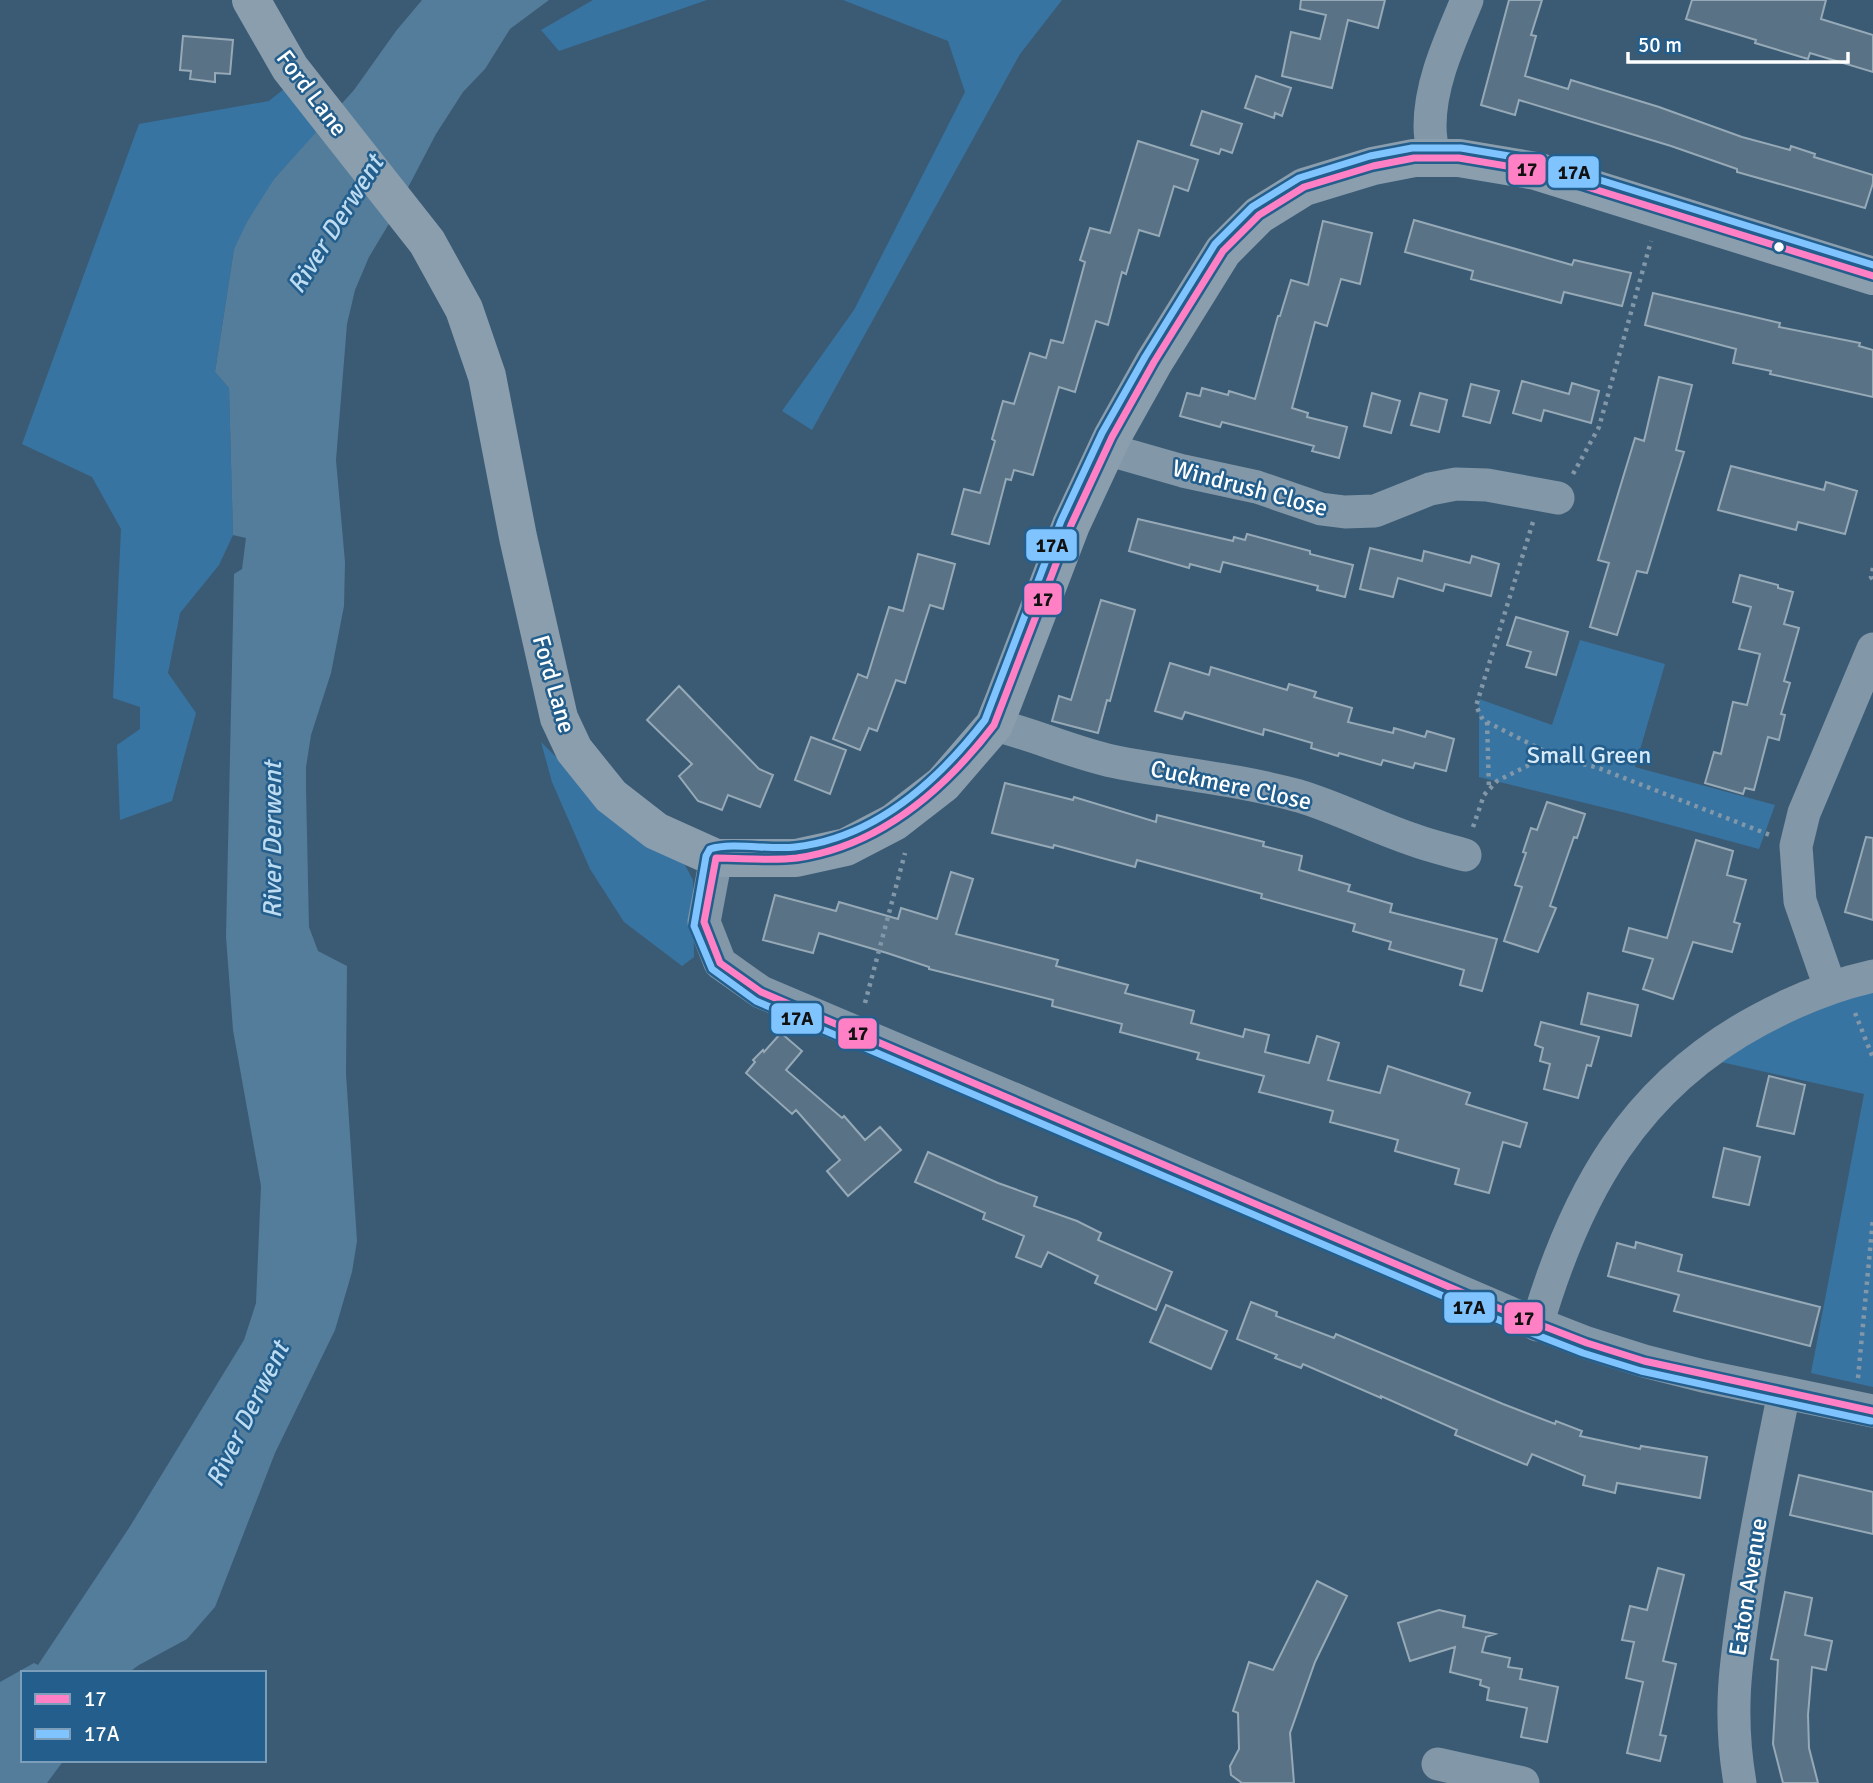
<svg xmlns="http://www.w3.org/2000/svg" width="1873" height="1783" viewBox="0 0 1873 1783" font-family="Signika,sans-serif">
<rect width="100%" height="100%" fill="#3b5b74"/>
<path fill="#3874a2" d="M593 0H707L559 51 541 30Z
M843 0H1062L1020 54 812 430 782 411 854 310 965 92 948 41Z
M289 85 318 131 274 179 234 249 215 372 229 388 233 535 219 565 180 613 168 673 196 713 172 801 120 820 117 745 140 729V707L113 698 121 529 92 477 22 444 139 124 269 101Z
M1580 640 1665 664 1635 767 1775 805 1759 849 1630 814 1479 777V699L1552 725Z
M541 742 581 782 679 854 693 880 694 957 682 966 624 922 590 869 552 782Z
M1873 991V1387L1811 1373 1864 1094 1721 1062 1767 1028 1818 1008Z"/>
<path fill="#547c9b" d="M422 0H549L510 29 485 69 463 92 436 134 390 222 369 257 355 290 347 324 336 460 345 562 344 606 331 673 311 735 306 767V788L309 927 318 951 347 966 346 1074 357 1241 352 1272 335 1330 275 1453 215 1607 187 1639 139 1665 128 1673H23V1760H64L47 1783H0V1682L34 1663 38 1665 129 1528 244 1340 256 1303 261 1186 233 1030 226 937 234 574 242 569 246 538 233 535 229 388 215 372 234 249 247 222 274 179 354 90 396 31Z"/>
<path fill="#597286" stroke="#96a9b7" stroke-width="2" d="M1301 0H1385L1378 28 1348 20 1332 88 1282 76 1291 32 1320 39 1326 15 1300 9Z
M1509 0H1542L1531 35 1536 36 1525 76 1568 89 1571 80 1659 107 1742 137 1790 150 1791 146 1815 154 1814 157 1873 175V183L1865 208 1737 172V169L1671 146 1519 100 1515 115 1481 105Z
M1692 0H1826L1821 19 1873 35V72L1810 53 1808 59 1755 43 1756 40 1686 19Z
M183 36 233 40 230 74 215 73V82L190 79 191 71 180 70Z
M1256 76 1291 88 1282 116 1275 113 1274 118 1245 108Z
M1202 111 1242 124 1232 153 1221 149 1219 154 1191 145Z
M1138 141 1198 160 1188 191 1174 186 1159 236 1139 230 1126 274 1122 272 1108 325 1096 321 1075 392 1059 387 1033 475 1014 470 1011 480 1006 479 989 544 952 534 964 489 980 493 995 441 992 439 1003 401 1014 404 1030 353 1046 358 1051 340 1063 343 1085 262 1080 260 1090 228 1110 233Z
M1414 220 1572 265 1574 260 1631 273 1622 306 1564 292 1561 303 1471 279 1473 271 1405 252Z
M1323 221 1372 233 1360 284 1341 279 1327 326 1315 322 1292 408 1308 413 1307 417 1347 427 1339 458 1312 451 1314 446 1222 422 1220 427 1180 416 1187 393 1200 396 1202 388 1228 395 1229 391 1255 399 1278 316H1280L1291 280 1308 285Z
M1653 293 1780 323 1779 327 1860 343 1859 346 1873 350V397L1770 374 1771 371 1733 363 1736 349 1645 325Z
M1659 377 1692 385 1676 450 1684 452 1647 573 1637 571 1617 635 1590 627 1609 563 1598 560 1635 438 1644 441Z
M1522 381 1569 394 1572 383 1599 391 1591 423 1544 410 1541 421 1513 413Z
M1471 384 1499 391 1490 423 1463 416Z
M1372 393 1400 401 1391 433 1364 426Z
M1420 393 1447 400 1439 432 1411 425Z
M1731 466 1824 490 1826 482 1857 491 1845 534 1798 522 1796 530 1718 510Z
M1138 519 1233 541 1234 537 1245 540 1247 534 1310 551V554L1353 565 1345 597 1317 590 1318 586 1223 562 1220 572 1190 564 1189 568 1129 551Z
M1370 548 1422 561 1424 551 1470 563 1472 556 1499 564 1491 596 1445 584 1443 591 1398 578 1393 597 1360 589Z
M918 554 955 564 943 609 930 605 905 683 896 680 877 731 869 728 860 750 833 739 858 674 867 678 889 607 903 611Z
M1740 575 1778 585V588L1793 592 1784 624 1799 628 1784 681 1790 683 1781 714 1785 715 1779 740 1768 737 1754 790 1745 788 1743 794 1705 783 1714 752 1721 754 1733 702 1747 705 1760 654 1739 649 1751 607 1733 602Z
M1101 600 1135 610 1110 701 1107 700 1098 733 1052 721 1059 696 1071 700Z
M1516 617 1568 632 1556 675 1526 667 1531 652 1507 645Z
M1170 663 1209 675 1211 667 1287 690 1289 684 1316 692 1314 697 1352 708 1348 722 1393 733 1394 728 1425 737 1427 731 1454 739 1446 771 1415 763 1413 768 1383 760 1381 765 1339 753 1338 756 1311 748 1312 743 1264 729 1263 735 1185 712 1182 719 1155 711Z
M679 686 759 769 773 775 760 807 728 795 722 810 698 801 679 776 692 764 647 720Z
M811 737 846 750 830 794 795 780Z
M1005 783 1073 800 1074 797 1156 822 1157 815 1264 842 1263 846 1302 856 1299 870 1350 885 1348 891 1392 904 1390 912 1497 939 1482 991 1460 985 1464 970 1389 949 1391 942 1353 931 1355 924 1261 898 1262 894 1137 860 1135 867 1054 845 1053 848 992 833Z
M1547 802 1585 814 1577 838 1574 837 1550 906 1556 908 1538 952 1504 941 1522 887 1515 885 1526 853 1523 852 1531 828 1537 830Z
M1866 837 1873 838V920L1845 912Z
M1696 840 1733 851 1727 875 1746 880 1734 922 1740 924 1732 952 1693 942 1673 999 1643 989 1653 959 1623 951 1629 928 1667 938Z
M951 872 973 879 956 934 1058 960 1056 966 1128 985 1125 993 1194 1011 1191 1023 1243 1037 1245 1029 1269 1035 1265 1052 1309 1063 1317 1036 1339 1043 1328 1080 1380 1093 1388 1066 1470 1093 1466 1104 1527 1123 1520 1147 1503 1142 1489 1193 1455 1184 1459 1169 1395 1151 1398 1140 1330 1122 1333 1111 1259 1092 1264 1076 1197 1059 1199 1053 1120 1032 1122 1024 1052 1006 1053 1000 929 969V967L887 953 819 933 813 953 763 940 775 895 836 911 839 902 898 919 901 908 937 919Z
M1588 993 1638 1005 1631 1036 1581 1024Z
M1541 1022 1599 1037 1591 1066 1587 1065 1578 1098 1544 1089 1550 1064 1540 1061 1543 1048 1535 1045Z
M781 1033 802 1051 786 1070 842 1118 844 1116 865 1140 880 1127 901 1150 848 1196 827 1171 840 1160 796 1110 792 1114 746 1073 755 1062 753 1060 763 1050 764 1052Z
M1769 1076 1805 1085 1794 1134 1757 1126Z
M1724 1148 1760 1157 1749 1205 1713 1197Z
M928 1152 998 1183 1037 1197 1034 1206 1077 1221 1101 1233 1098 1240 1172 1272 1156 1310 1095 1283 1098 1276 1048 1252 1041 1267 1016 1257 1024 1236 983 1219 985 1213 915 1182Z
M1636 1242 1682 1255 1678 1271 1820 1307 1810 1346 1674 1311 1679 1295 1608 1276 1617 1243 1635 1248Z
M1251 1302 1277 1312 1276 1316 1334 1338 1336 1334 1503 1404 1555 1424 1556 1421 1582 1431 1580 1436 1640 1449 1641 1446 1707 1457 1700 1498 1617 1483 1615 1493 1583 1485 1585 1476 1532 1454 1527 1465 1455 1435 1457 1430 1381 1396V1398L1303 1364 1301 1368 1275 1358 1277 1355 1237 1339Z
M1166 1305 1227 1331 1211 1369 1150 1342Z
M1799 1475 1873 1492V1534L1790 1515Z
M1658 1568 1684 1575 1663 1661 1676 1664 1660 1735 1666 1736 1660 1761 1627 1753 1643 1682 1626 1678 1634 1642 1622 1640 1630 1606 1647 1610Z
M1317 1581 1347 1596 1315 1662 1290 1733 1294 1783H1242L1231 1775 1230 1766 1239 1749 1238 1713 1233 1711 1249 1662 1273 1670Z
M1785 1592 1812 1598 1805 1635 1832 1641 1826 1670 1812 1667 1808 1715 1809 1748 1818 1783H1783L1773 1744 1778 1660 1771 1659Z
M1439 1610 1465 1616 1463 1627 1495 1634 1486 1637 1482 1652 1510 1658 1508 1667 1522 1669 1520 1679 1558 1687 1547 1742 1521 1737 1527 1708 1487 1700 1489 1688 1480 1685 1481 1680 1450 1672 1455 1647 1410 1661 1398 1623Z"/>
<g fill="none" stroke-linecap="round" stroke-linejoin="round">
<path stroke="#8297a8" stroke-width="4.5" stroke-dasharray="3.5 5" stroke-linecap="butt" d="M1573 474 1599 427 1651 241
M1533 522 1476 706 1483 720 1558 758
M1873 568 1871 577 1873 580
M1487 722 1489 788
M1473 827 1484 795 1497 781 1539 760 1560 759 1596 767 1770 835
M865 1003 905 853
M1855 1013 1873 1058
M1858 1378 1873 1218"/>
<path stroke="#8297a8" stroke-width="33" d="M1434 158C1432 148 1430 136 1430 126 1430 82 1451 39 1467 0
M1106 449 1183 471 1257 487 1321 509 1345 512 1375 511 1430 489 1456 484 1487 485 1558 498
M994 725C1037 735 1077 755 1121 763 1180 774 1241 780 1299 796 1339 808 1375 827 1414 840 1430 846 1448 850 1465 855
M716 858 704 922 720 963 761 992 1016 1100 1510 1313 1587 1343 1644 1361 1703 1376 1873 1411
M1830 987 1800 901 1796 846 1804 813 1873 649
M1537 1325C1576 1192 1634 1087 1759 1020 1796 1000 1832 985 1873 976
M1438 1764 1523 1783
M1740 1783C1727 1708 1737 1655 1748 1582 1758 1518 1771 1456 1784 1393"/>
<path stroke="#8a9eae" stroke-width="38" d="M251 0 290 68 427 242 464 309 487 376 518 537 559 718 574 750 611 796 656 831 716 858H796L846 847 894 822 943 784 994 725 1004 700 1071 525 1112 437 1154 362 1223 251 1259 215 1304 187 1373 166 1414 158H1459L1536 171 1873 276"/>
<g stroke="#235e8c" stroke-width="12">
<path id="bus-1" d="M1873 276 1536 171 1459 158H1414L1373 166 1304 187 1259 215 1223 251 1154 362 1112 437 1071 525 994 725C945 789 880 846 797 858 771 861 742 858 716 858L704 922 720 963 761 992 1510 1313 1587 1343 1644 1361 1873 1411"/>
</g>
<g stroke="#235e8c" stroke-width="12">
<path id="bus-2" d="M1871 1421 1641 1371 1583 1353 1506 1323 756 1001 712 969 694 926 706 856 710 849C732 842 771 850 795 847 875 838 938 781 985 720L1061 521 1102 433 1145 357 1215 244 1252 207 1299 178 1370 156 1412 148H1461L1539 161 1873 265"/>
</g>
<use href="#bus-1" stroke="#ff80c5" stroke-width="7"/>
<use href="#bus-2" stroke="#80c4ff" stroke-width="7"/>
</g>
<circle fill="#fff" stroke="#235e8c" stroke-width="2.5" cx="1779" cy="247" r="6"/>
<g text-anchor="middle" stroke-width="5" stroke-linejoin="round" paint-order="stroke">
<g font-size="24" fill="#fff" stroke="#235e8c">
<text transform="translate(312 93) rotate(53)" y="8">Ford Lane</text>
<text transform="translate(1250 488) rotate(15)" y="8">Windrush Close</text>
<text transform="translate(554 684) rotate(74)" y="8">Ford Lane</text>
<text transform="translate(1231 785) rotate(12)" y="8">Cuckmere Close</text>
<text transform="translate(1748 1587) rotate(-81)" y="8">Eaton Avenue</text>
</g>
<g font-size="24" fill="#d6eaf8" stroke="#235e8c">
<text x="1589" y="763">Small Green</text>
</g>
<g font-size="26" font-style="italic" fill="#bddcf2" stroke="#235e8c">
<text transform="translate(335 224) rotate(-58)" y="9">River Derwent</text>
<text transform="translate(272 840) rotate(-90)" y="9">River Derwent</text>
<text transform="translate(247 1414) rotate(-64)" y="9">River Derwent</text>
</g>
</g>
<g stroke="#235e8c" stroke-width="2.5">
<rect x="1507" y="153" width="40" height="33" rx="7" fill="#ff80c5"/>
<rect x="1547" y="155" width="53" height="34" rx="7" fill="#80c4ff"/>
<rect x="1025" y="528" width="53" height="34" rx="7" fill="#80c4ff"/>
<rect x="1023" y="582" width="40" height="34" rx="7" fill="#ff80c5"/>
<rect x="770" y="1002" width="53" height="33" rx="7" fill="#80c4ff"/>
<rect x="837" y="1017" width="41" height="33" rx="7" fill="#ff80c5"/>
<rect x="1443" y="1291" width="53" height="33" rx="7" fill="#80c4ff"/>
<rect x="1503" y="1301" width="41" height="34" rx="7" fill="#ff80c5"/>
</g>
<g font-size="19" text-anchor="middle" font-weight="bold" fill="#111">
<text x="1527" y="176">17</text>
<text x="1574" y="179">17A</text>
<text x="1052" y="552">17A</text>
<text x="1043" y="606">17</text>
<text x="797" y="1025">17A</text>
<text x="858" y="1040">17</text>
<text x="1469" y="1314">17A</text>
<text x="1524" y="1325">17</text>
</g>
<rect x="21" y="1671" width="245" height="91" fill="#235e8c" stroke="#7b9eba" stroke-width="2"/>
<rect x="35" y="1694" width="35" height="10" fill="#ff80c5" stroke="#7b9eba" stroke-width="2"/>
<text x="84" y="1706" font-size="21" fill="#ffffff">17</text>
<rect x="35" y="1729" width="35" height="10" fill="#80c4ff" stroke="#7b9eba" stroke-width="2"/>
<text x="84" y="1741" font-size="21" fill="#ffffff">17A</text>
<path d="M1628 52v10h220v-10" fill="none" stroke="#ffffff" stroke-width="3.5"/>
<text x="1638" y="52" font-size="21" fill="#ffffff" stroke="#235e8c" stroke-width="5" paint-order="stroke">50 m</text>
</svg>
